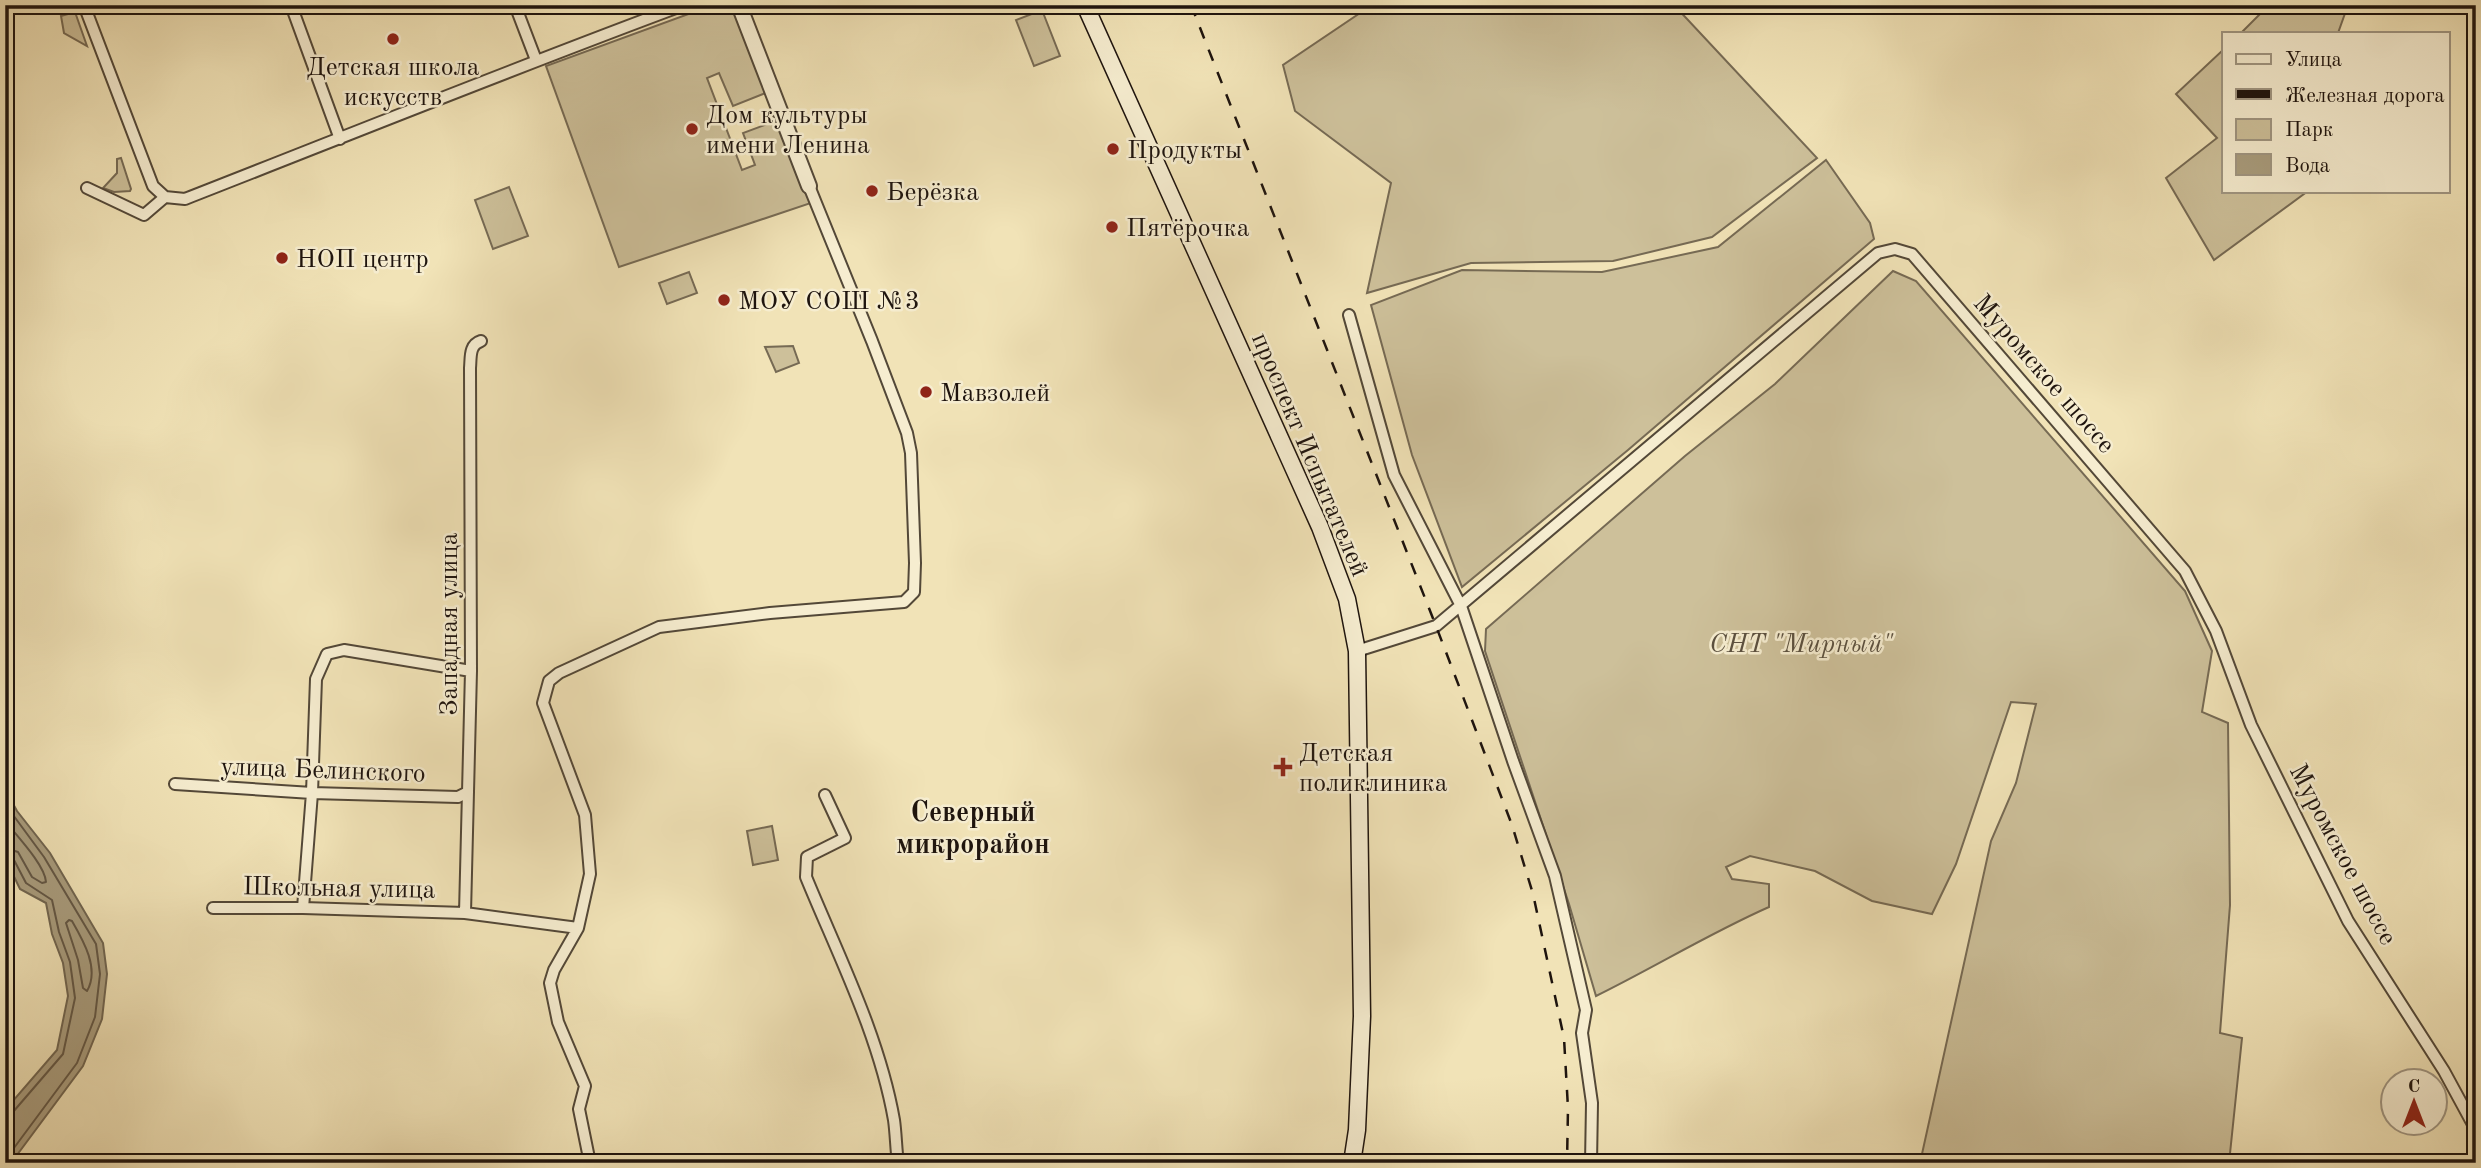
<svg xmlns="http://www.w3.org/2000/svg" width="2481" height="1168" viewBox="0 0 2481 1168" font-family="'Old Standard TT',serif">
<rect width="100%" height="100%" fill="#f1e3b7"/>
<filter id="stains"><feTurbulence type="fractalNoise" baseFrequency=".00286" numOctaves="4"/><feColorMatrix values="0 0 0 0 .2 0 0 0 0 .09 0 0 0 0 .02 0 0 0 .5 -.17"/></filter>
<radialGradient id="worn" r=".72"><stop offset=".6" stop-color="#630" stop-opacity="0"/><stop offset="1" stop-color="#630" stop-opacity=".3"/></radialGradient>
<path fill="#cdc09a" stroke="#766a54" stroke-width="2" d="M713 5H735L768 92 733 106 719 73 707 78 742 170 755 165 743 133 778 120 811 203 619 267 546 66Z
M1372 5H1674L1817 158 1712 237 1613 261 1471 263 1367 293 1391 183 1295 111 1283 65Z
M2269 5H2348L2338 33H2241Z
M1042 10 1060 56 1034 66 1016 20Z
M75 12 87 46 64 33 61 16Z
M2224 49V191H2308L2214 260 2166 178 2217 138 2176 94Z
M121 158 131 189 130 191 114 192 103 188 117 173V159Z
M1826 160 1870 223 1874 239 1628 450 1462 587 1412 455 1371 305 1462 270 1602 272 1718 247Z
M509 187 528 236 493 249 475 200Z
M1893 271 1916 281 2185 591 2212 651 2202 712 2228 723 2230 905 2220 1033 2242 1038 2229 1163H1920L1991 841 2016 783 2036 704 2011 702 1956 864 1932 914 1872 901 1815 871 1750 856 1726 867 1732 879 1769 884V907C1710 933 1655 967 1596 996L1569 904 1485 651 1486 629 1685 456 1775 384Z
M689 272 697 293 667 304 659 283Z
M793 346 799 363 776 372 765 347Z
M772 826 778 860 753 865 747 831Z"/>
<path fill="#a99d7e" stroke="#716651" stroke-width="2" d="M5 789 17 811 50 853 103 943 107 974 102 1019 83 1066 11 1163H5V1110L57 1050 68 996 63 963 52 934 46 903 20 889 5 858Z"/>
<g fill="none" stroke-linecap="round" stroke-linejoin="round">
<path stroke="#645846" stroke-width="2" d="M5 804 44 857 96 944 100 974 95 1017 77 1063 8 1156 6 1163
M5 821C16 835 45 865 46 882L42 883 32 877 18 852 5 848
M5 857 14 860 26 883 52 900 59 932 70 962 75 998 63 1054 13 1112 5 1114
M69 920 72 921C83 940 100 969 87 991L83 988 78 960 66 923Z"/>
<g stroke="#534838" stroke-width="14">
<path id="minor" d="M84 5 153 186 165 197 144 215 87 188
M291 5 340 139
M515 5 536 60
M165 197 185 199C351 134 517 67 684 5
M1349 315 1394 475 1461 606 1513 761 1555 876 1586 1010 1582 1033 1592 1103 1591 1163
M1357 651 1436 626 1878 253 1895 249 1912 254 2185 571 2216 631 2251 725 2348 921 2444 1071 2476 1130
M175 784 312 793 458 797 468 792
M825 795 845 838 807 857 806 877C838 955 879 1035 894 1120 896 1134 896 1149 898 1163
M213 908H303L465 913 578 928
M303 908 312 793 316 679 327 654 344 650 471 671
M465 913 471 671 470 368C471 357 469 345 481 341
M590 1163 579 1109 585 1086 558 1022 550 983 554 970 578 928 590 874 585 815 543 703 549 681 559 673 659 627 770 613 904 602 914 592 915 563 911 453 907 433 872 341 809 186"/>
</g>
<g stroke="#534838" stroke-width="18">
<path id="tertiary" d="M739 5 809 186"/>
</g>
<g stroke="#1e140e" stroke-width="19">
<path id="secondary" d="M1085 5 1320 527 1347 599 1357 651 1362 1016 1357 1130 1352 1163"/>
</g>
<use href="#minor" stroke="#f6edd0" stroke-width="10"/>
<use href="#tertiary" stroke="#f6edd0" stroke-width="14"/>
<use href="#secondary" stroke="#f6edd0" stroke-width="16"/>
<path stroke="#1e140e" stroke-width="2.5" stroke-dasharray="12 12" stroke-linecap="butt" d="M1191 5 1436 626 1512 825 1533 894 1564 1038 1568 1108 1567 1163"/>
</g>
<g fill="#8f2418" stroke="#f6edd0" stroke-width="2.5">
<circle cx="393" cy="39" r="7"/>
<circle cx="692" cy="129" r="7"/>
<circle cx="1113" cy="149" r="7"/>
<circle cx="872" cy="191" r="7"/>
<circle cx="1112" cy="227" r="7"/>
<circle cx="282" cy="258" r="7"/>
<circle cx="724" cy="300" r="7"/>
<circle cx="926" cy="392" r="7"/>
<path d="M1279.5 756.5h7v7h7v7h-7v7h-7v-7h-7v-7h7z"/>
</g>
<g text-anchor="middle" stroke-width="5" stroke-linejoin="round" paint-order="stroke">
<g font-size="26" fill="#1e140e" stroke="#f6edd0" text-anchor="start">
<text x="393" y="75" text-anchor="middle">Детская школа<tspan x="393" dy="30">искусств</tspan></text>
<text x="706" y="123">Дом культуры<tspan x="706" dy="30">имени Ленина</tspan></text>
<text x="1127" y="158">Продукты</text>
<text x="886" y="200">Берёзка</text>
<text x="1126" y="236">Пятёрочка</text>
<text x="296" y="267">НОП центр</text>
<text x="738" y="309">МОУ СОШ №3</text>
<text x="940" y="401">Мавзолей</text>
<text x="1299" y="761">Детская<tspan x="1299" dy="30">поликлиника</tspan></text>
</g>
<g font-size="26" fill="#1e140e" stroke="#f6edd0">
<text transform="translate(2045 373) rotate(49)" y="9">Муромское шоссе</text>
<text transform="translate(1311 454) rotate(67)" y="9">проспект Испытателей</text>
<text transform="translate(448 624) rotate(-90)" y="9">Западная улица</text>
<text transform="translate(323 769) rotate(2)" y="9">улица Белинского</text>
<text transform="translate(2344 854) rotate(62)" y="9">Муромское шоссе</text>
<text transform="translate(339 887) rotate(1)" y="9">Школьная улица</text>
</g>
<g font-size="26" font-style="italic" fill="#5b503f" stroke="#f6edd0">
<text x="1801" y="652">СНТ "Мирный"</text>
</g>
<g font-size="28" font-weight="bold" fill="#1e140e" stroke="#f6edd0">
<text x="973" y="821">Северный<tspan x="973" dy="32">микрорайон</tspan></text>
</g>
</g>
<rect width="2481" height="1168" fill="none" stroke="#f1e3b7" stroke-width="28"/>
<rect x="7" y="7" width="2467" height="1154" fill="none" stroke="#1e140e" stroke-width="3.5"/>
<rect x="14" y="14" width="2453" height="1140" fill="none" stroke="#1e140e" stroke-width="2"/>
<rect x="2222" y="32" width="228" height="161" fill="#f6edd0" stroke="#a09682" stroke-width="2"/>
<rect x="2236" y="54" width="35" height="10" fill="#f6edd0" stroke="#a09682" stroke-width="2"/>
<text x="2285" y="66" font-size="21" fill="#1e140e">Улица</text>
<rect x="2236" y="89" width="35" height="10" fill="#1e140e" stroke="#a09682" stroke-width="2"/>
<text x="2285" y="102" font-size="21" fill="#1e140e">Железная дорога</text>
<rect x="2236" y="119" width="35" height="21" fill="#cdc09a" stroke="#a09682" stroke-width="2"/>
<text x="2285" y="136" font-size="21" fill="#1e140e">Парк</text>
<rect x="2236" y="154" width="35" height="21" fill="#a99d7e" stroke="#a09682" stroke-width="2"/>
<text x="2285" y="172" font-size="21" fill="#1e140e">Вода</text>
<g transform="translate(2414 1102)"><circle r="33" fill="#f6edd0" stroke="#a09682" stroke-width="2"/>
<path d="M0-5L12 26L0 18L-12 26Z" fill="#8f2418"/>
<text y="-10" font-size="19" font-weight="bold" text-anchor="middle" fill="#1e140e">С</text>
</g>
<rect width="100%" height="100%" filter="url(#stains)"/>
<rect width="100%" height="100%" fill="url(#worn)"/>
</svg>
